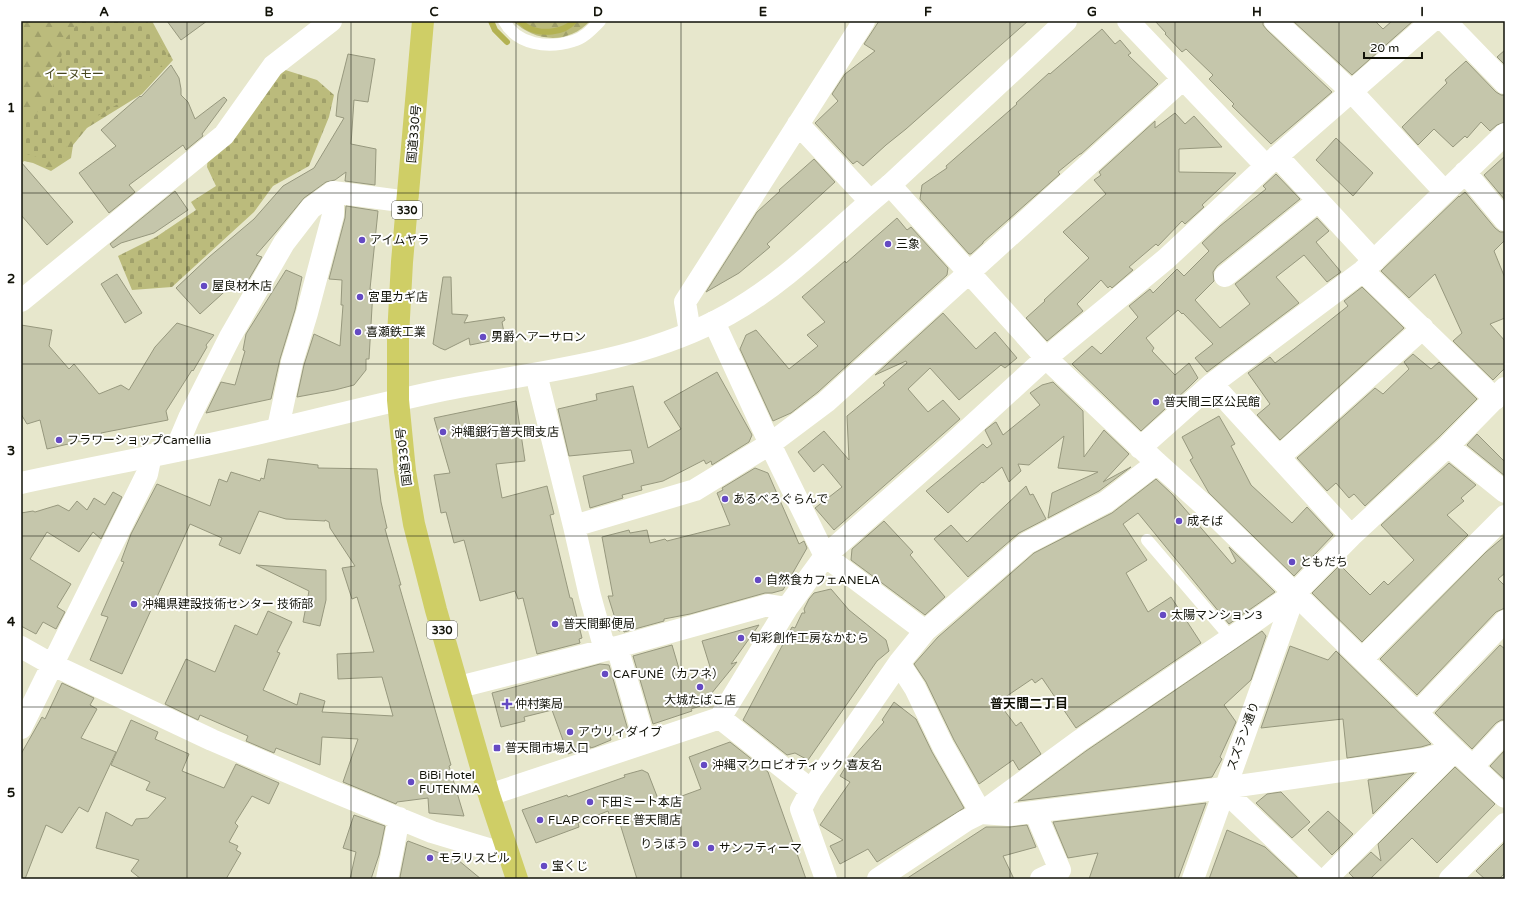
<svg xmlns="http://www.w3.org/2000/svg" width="1526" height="900" viewBox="0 0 1526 900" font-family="'Varela Round','Noto Sans JP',sans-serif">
<defs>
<pattern id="forest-firs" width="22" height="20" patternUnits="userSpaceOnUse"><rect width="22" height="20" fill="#bbbb7c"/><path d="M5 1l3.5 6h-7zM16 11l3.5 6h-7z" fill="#a0a06a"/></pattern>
<pattern id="cemetery-stones" width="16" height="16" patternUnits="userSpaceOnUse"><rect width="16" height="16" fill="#bbbb7c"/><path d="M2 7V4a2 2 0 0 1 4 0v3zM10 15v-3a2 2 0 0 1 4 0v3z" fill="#a0a06a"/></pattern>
</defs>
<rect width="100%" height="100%" fill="#e7e7cc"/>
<path fill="url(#forest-firs)" d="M21 21H152L173 60 142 94 87 128 73 145 71 158 51 171 33 163 24 161 21 164Z
M513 21H590C568 45 535 42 513 21Z"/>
<path fill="url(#cemetery-stones)" d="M80 21H147L169 58 130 97 82 125 68 141 63 158H40L23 153 21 154V121L31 120 51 95 66 38Z
M279 68 317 80 334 95 329 117 309 166 273 186 254 212 172 287 132 290 118 256 156 237 196 210 191 202 216 186 207 167 208 155Z"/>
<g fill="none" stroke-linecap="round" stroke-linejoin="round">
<path stroke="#b3b252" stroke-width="6" d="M491 21 495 30 507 42
M520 21C522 23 525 26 527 27 541 35 564 33 574 21"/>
</g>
<path fill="#c5c6ab" stroke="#97987e" d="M167 21H207L181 40Z
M879 21H1028L906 129 886 145 863 166 857 161 853 164 815 123 838 101 832 94 845 74 875 51 864 44Z
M1155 21H1263V25L1267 30 1332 92 1271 144 1232 106 1234 104 1209 79 1213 75 1186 49 1182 52 1165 34 1166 33Z
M1293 21H1375L1383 29 1392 21H1413L1352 75Z
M1102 29 1115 44 1120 40 1131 53 1128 55 1158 84 1157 85 1081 154H1080L1058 172 1060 174 983 242V243L971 254H969L920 199 922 185 947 168 946 166 1017 104 1016 103 1049 73 1050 74Z
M1505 50V65L1497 57Z
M348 54 375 59 368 102 354 100 351 144 376 149 375 185 345 181 346 172 335 180 326 182 304 198 276 232 256 255 262 257 249 279 247 281 246 280 240 291 233 284 200 314 176 288 209 257 254 219 283 186 314 168 344 118 336 116 338 94Z
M1466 61 1496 92 1501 95H1505V122L1497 125 1490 131 1481 122 1467 138 1465 136 1453 147 1434 129 1418 145 1402 127 1447 83 1445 80Z
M171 65 179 78 181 89V95L188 102 195 119 224 97 227 100 202 134 203 136 186 150 183 145 129 185 135 192 109 213 79 173 116 146 101 130 140 96 141 97Z
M1175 113 1185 124 1194 116 1222 147 1179 149V172L1236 173 1202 205 1204 207 1185 224 1182 221 1158 246 1156 244 1129 267 1133 270 1112 288 1110 286 1108 288 1101 280 1077 304 1083 311 1047 341 1026 318 1045 301 1044 300 1089 258 1063 232 1106 194 1094 180 1101 175 1099 172 1155 121V128Z
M1336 138 1373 173 1353 196 1316 160Z
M1505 156V200L1484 175Z
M814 159 835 182 767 244 770 247 739 273 706 292 757 212 780 191 779 190Z
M21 162 73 222 47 245 21 215Z
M1276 174 1300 199 1217 266 1213 272 1214 281 1195 300 1220 328 1250 304 1235 284 1317 218 1329 231 1316 242 1341 272 1327 282 1304 255 1276 277 1299 303 1207 372 1195 358 1213 344 1183 313 1182 314 1178 310 1146 338 1154 348 1152 351 1175 375 1189 363 1198 378 1189 387 1141 431 1072 364 1092 346 1101 354 1138 317 1129 306 1150 289 1153 293 1177 269 1184 276 1209 251 1202 243 1220 226 1266 189 1263 186Z
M175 191 188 210 154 233 121 243 113 248 110 244Z
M1465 192 1495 228 1500 232H1505V240L1494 251 1505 278V318L1490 324 1505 341V368L1493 380 1453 341 1462 333 1435 274 1409 298 1381 271 1459 196V197Z
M346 206 378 211 370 289 373 290 369 359H366V370L354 385 335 390 297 397 304 365 314 334 340 346 343 305H341L342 280 329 279 345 218Z
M897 218 907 230 911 227 948 268 947 275 818 392 791 413 773 421 740 349 746 335 756 330 789 369 818 346 807 335 825 322 802 297 845 261 846 263Z
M286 270 302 277 295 310 280 359 271 399 206 413 221 382 235 385 245 351 243 350 246 334Z
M117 274 142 313 125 323 101 284Z
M443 277H451L452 314 468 315 464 323 504 317 505 320 502 322 505 338 470 345 469 338 445 350 440 348 433 344Z
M1362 287 1404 328 1280 440 1257 415 1270 404 1248 373 1270 357 1275 363 1294 349 1348 306 1344 301Z
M943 313 976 349 995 332 1017 358 1005 368 1001 365 959 400 930 368 908 389 928 412 943 400 960 419 834 530 815 508 842 487 823 464 814 472 798 452 824 431 849 460 847 416 885 385 883 383 907 363 906 361 875 375Z
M177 323 214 335 206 345 207 347 193 371 192 370 166 411 168 420 101 433 102 436 47 449 40 420 27 424 21 414V325L52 330 49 346 69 369 74 364 99 394 121 385 129 390 155 347Z
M1413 354 1431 369 1439 362 1477 399 1439 437 1365 506 1354 494 1349 498 1336 483 1327 491 1297 458 1375 388 1383 394 1409 369 1404 362Z
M717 372 751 433 752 435 749 442 712 465 711 461 706 464 704 460 663 481 641 486 642 490 622 495 623 498 590 508 583 476 634 463 631 450 569 456 558 409 597 400 596 394 633 386 648 448 681 429 664 402Z
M1053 382 1083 411 1084 457 1104 430 1129 454 1103 482 1131 467 1099 491 1048 518 1052 493 1098 472 1058 468 1064 436 1029 465 1018 464 1021 471 1009 482 1002 467 983 483 982 482 948 513 926 491 983 444 987 448 992 444 985 430 994 423 996 422 1003 435 1040 405 1030 393 1042 385Z
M516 401 525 461 496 464 502 498 547 486 554 514 550 515 570 598H572L582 638 579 639 580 643 537 654 523 598 518 599 515 591 480 601 464 540 454 543 446 512 441 513 434 475 450 473 434 418Z
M1219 416 1235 444 1231 446 1251 485 1292 523 1307 507 1333 535 1294 576 1209 493 1190 460 1193 458 1182 437Z
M1477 434 1505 462V476L1467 445Z
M268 459 318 465V468L377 469 381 502 387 528 385 529 401 585H399L451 765 449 766 464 816 429 813 428 798 397 802 396 804 343 782 358 739 322 737 320 765 276 748 274 753 246 741 248 736 200 715 198 720 165 704 186 659 215 672 235 625 257 635 268 611 292 622 277 652 280 653 263 690 297 705 300 693 325 701 322 712 393 716 382 677 338 679 337 654 374 652 357 597 352 599 342 568 355 566 330 528 329 522 325 520V521L286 519 259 511 240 554 219 545 222 538 190 524 122 674 90 660 108 617 101 615 124 562 121 561 131 534 157 484 210 506 219 479 227 482 231 472 260 481 261 478 264 479Z
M1449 463 1476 485 1461 498 1464 501 1447 515 1468 535 1362 642 1312 593 1340 565 1370 595 1384 581 1388 585 1414 560 1381 525Z
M755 468 768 473 799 544 804 541 807 548 783 590 772 593H765L690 614 664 619V621L624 632 623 629 619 631 608 596H613L602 537 629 530 630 533 647 530 650 543 665 539 667 541 730 525 717 493 723 490 722 488Z
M1156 479 1172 494 1232 564 1236 561 1229 547 1275 592 1229 624 1138 513 1123 524 1147 560 1126 573 1148 612 1171 597 1201 643 1076 728 1042 678 1035 683 1032 679 998 702 1016 726 1021 722 1041 754 1019 770 1013 760 979 784 954 740 926 682 914 664 938 637 1034 553 1112 513Z
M1026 486 1030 495 1033 494 1046 519 1019 533 968 577 934 539 951 525 967 542Z
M113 492 122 497 101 539 93 532 79 552 47 532 30 559 71 584 57 607 65 612 56 629 43 622 36 634 21 626V513L33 511 35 512 58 505 69 511 77 501 87 510 94 498 105 505Z
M884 521 913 552 910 555 945 597 925 615 851 560 852 549Z
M1505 536V573L1498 579 1505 586V608L1496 612 1417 695 1380 659 1486 552Z
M256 565 326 570V600L320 626 303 622 309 591Z
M831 589 849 610 886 640 889 651 877 661 808 760 795 753 787 755 743 720 792 627 795 628 802 613H805L804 609 809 599 814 593Z
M759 625 731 664 737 662 711 694 712 696 707 704 691 709 692 711 653 724 633 656 672 645 682 679 711 670 702 641Z
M1262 631 1266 636 1251 680 1224 705 1236 722 1220 757 1222 759 1212 777 1018 801 1086 751Z
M1500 645 1505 649V720H1501L1496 723 1472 749 1435 713Z
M1290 646 1328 660 1336 651 1431 744 1421 747 1347 758 1343 719 1261 728Z
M600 664 609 665 628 730 610 736 611 740 594 747 590 748V746L568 754 552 710 524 717 525 721 501 727 492 693Z
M62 683 94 698 90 705 97 709 81 738 116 752 88 812 79 807 62 833 46 825 25 879H21V754L42 717 45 719Z
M894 702 916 719 932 752 964 808 877 862 868 849 840 864 830 846 843 840 820 825 850 782 840 776 848 763 884 722 882 720Z
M131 720 158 732 155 739 189 754 182 771 224 788 236 764 279 783 269 804 252 796 235 823 238 826 229 842 238 846 236 850 241 853 226 879H141L131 871 139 860 96 848 106 812 132 826 136 819 148 818 166 798 146 790 150 782 111 765Z
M730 742 768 772 806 879H637L617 814 610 817 608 811 578 823 579 827 536 843 522 810 567 795 568 797 625 777 624 775 642 770 648 773 660 804 701 789 689 757Z
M1505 750V780L1490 766Z
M1455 767 1495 804 1437 863 1412 838 1370 879H1355L1349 873 1371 852 1381 861 1378 844Z
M1414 773 1373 814 1368 780Z
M1281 792 1310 822 1292 838 1256 803 1267 794Z
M1206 803 1178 879H1089L1098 853 1068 858 1053 822Z
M1328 811 1353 834 1332 855 1308 830Z
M354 815 385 826 379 855 371 879H350L356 852 343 848Z
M1027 825 1036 847 1003 856 1014 879H906L986 827H1010Z
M1227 830 1265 847 1299 879H1209Z
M408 841 458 860 481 879H402L400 877 407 842Z
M1505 842V873L1499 879H1485L1476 871Z"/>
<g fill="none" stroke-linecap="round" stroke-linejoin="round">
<path stroke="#fff" stroke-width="12" d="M504 21C517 45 548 49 573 41 584 38 592 29 600 21
M1147 540 1231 638"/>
<path stroke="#fff" stroke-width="22" d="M1128 21 1266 166
M1275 21 1351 91 1445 192
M1445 21 1505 83
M798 124 870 201
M1277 156 1374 261
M1465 172 1505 220
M890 185 1046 358 1157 463 1205 506 1455 750 1505 797
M1363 271 1495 399
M1225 276 1318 201
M21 301 224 135 273 66 331 21
M714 322 770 444 825 556 925 631
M690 332 685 302 864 21
M536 374 574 526 590 596 605 650
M1212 384 1351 536
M278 428 292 362 307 313 333 215V192
M1448 446 1505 492
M1140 448 1212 384 1363 271 1505 134
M175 451 189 418 230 337 284 243 311 208 333 192 408 202
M1279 457 1423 328
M574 526 695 490 770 444 826 402 1183 79
M21 647 53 665 212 740 327 789 432 832 508 855
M617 647 645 742
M1362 659 1505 516
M459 687 617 647 768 605 787 608
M1417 713 1505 621
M720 718 811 790
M21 728 147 474 151 455
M1473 766 1505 732
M1224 788 1234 800 1317 879
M489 795 720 718 787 608 825 556 951 445 1046 358 1166 259 1266 166 1432 21
M1035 812 1060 870 1041 879
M981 813 943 746 915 688 899 663 925 631 1027 543 1106 502 1157 463
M981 813 1009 815 1224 788 1424 759 1455 750
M387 879 399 818
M826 879 801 809 811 790 899 663
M878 879 965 821 981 813 1079 741 1231 638 1295 593 1351 536 1448 446 1505 388
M1326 879 1454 751
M1450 879 1505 824"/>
<path stroke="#fff" stroke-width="22" d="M21 483C99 466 178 452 256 434 317 420 378 404 439 391 537 371 640 364 729 314 790 280 837 228 890 185L1066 21
M1193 879 1295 593"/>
<path stroke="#cfce66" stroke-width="22" d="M423 21 402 262 398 336V400L405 471 414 524 436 610 489 795 517 879"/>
</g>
<path fill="none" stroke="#111208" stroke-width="1" stroke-opacity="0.55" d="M187 21V879M351 21V879M516 21V879M681 21V879M845 21V879M1010 21V879M1175 21V879M1339 21V879M21 193H1505M21 364H1505M21 536H1505M21 707H1505"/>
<g fill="#654ac3" stroke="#fff" stroke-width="1.5">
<circle cx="362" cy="240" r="4"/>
<circle cx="888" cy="244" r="4"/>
<circle cx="204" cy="286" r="4"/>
<circle cx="360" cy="297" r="4"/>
<circle cx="358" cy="332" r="4"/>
<circle cx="483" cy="337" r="4"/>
<circle cx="1156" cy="402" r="4"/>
<circle cx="443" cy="432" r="4"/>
<circle cx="59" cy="440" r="4"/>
<circle cx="725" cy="499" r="4"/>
<circle cx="1179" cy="521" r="4"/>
<circle cx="1292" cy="562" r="4"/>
<circle cx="758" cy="580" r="4"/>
<circle cx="134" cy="604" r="4"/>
<circle cx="1163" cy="615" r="4"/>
<circle cx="555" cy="624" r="4"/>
<circle cx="741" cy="638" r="4"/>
<circle cx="605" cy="674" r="4"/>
<circle cx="700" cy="687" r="4"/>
<path d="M505 698h4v4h4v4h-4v4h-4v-4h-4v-4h4z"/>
<circle cx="570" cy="732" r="4"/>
<rect x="493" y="744" width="8" height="8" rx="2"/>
<circle cx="704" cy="765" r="4"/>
<circle cx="411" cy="782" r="4"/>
<circle cx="590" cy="802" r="4"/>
<circle cx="540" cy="820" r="4"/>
<circle cx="696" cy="844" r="4"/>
<circle cx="711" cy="848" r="4"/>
<circle cx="430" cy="858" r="4"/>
<circle cx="544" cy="866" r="4"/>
</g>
<g text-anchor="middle" stroke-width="4" stroke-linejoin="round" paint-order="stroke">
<g fill="#fff" stroke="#585952" stroke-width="1">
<rect x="392" y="201" width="30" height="18" rx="3"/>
<rect x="427" y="621" width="30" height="18" rx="3"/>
</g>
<g font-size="11" font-weight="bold" fill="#111208">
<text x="407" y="214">330</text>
<text x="442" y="634">330</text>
</g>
<g font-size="12" fill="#46451d" stroke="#fff">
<text x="74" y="78">イーヌモー</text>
</g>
<g font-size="12" fill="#111208" stroke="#fff">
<text transform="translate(414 134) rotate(-85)" y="4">国道330号</text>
<text transform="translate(404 457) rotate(-97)" y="4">国道330号</text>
<text transform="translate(1243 736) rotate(-70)" y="4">スズラン通り</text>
</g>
<g font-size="12" fill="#111208" stroke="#fff" text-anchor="start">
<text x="370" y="244">アイムヤラ</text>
<text x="896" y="248">三象</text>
<text x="212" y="290">屋良材木店</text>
<text x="368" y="301">宮里カギ店</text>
<text x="366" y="336">喜瀬鉄工業</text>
<text x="491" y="341">男爵ヘアーサロン</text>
<text x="1164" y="406">普天間三区公民館</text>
<text x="451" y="436">沖縄銀行普天間支店</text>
<text x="67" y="444">フラワーショップCamellia</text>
<text x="733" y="503">あるべろぐらんで</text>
<text x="1187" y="525">成そば</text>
<text x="1300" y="566">ともだち</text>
<text x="766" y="584">自然食カフェANELA</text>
<text x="142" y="608">沖縄県建設技術センター 技術部</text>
<text x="1171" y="619">太陽マンション3</text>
<text x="563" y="628">普天間郵便局</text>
<text x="749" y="642">旬彩創作工房なかむら</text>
<text x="613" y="678">CAFUNÉ（カフネ）</text>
<text x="700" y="704" text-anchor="middle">大城たばこ店</text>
<text x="515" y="708">仲村薬局</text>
<text x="578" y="736">アウリィダイブ</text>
<text x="505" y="752">普天間市場入口</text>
<text x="712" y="769">沖縄マクロビオティック 喜友名</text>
<text x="419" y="779">BiBi Hotel<tspan x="419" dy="14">FUTENMA</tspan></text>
<text x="598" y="806">下田ミート本店</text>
<text x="548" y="824">FLAP COFFEE 普天間店</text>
<text x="688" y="848" text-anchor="end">りうぼう</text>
<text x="719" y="852">サンフティーマ</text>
<text x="438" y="862">モラリスビル</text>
<text x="552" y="870">宝くじ</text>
</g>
<g font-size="13" font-weight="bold" fill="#111208" stroke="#fff">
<text x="1029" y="708">普天間二丁目</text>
</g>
</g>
<rect width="1526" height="900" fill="none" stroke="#ffffff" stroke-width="44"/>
<path d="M1364 52v6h58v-6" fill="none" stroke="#111208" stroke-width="2"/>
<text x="1370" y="52" font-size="12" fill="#111208" stroke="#ffffff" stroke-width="3" paint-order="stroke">20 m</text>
<rect x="22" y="22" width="1482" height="856" fill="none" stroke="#111208" stroke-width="1.5"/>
<g font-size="13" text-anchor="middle" font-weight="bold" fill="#111208">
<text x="104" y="16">A</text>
<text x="269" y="16">B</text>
<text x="434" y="16">C</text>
<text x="598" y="16">D</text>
<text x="763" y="16">E</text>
<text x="928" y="16">F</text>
<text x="1092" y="16">G</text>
<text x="1257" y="16">H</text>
<text x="1422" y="16">I</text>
<text x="11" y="112">1</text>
<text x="11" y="283">2</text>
<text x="11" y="455">3</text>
<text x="11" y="626">4</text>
<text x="11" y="797">5</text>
</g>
</svg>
